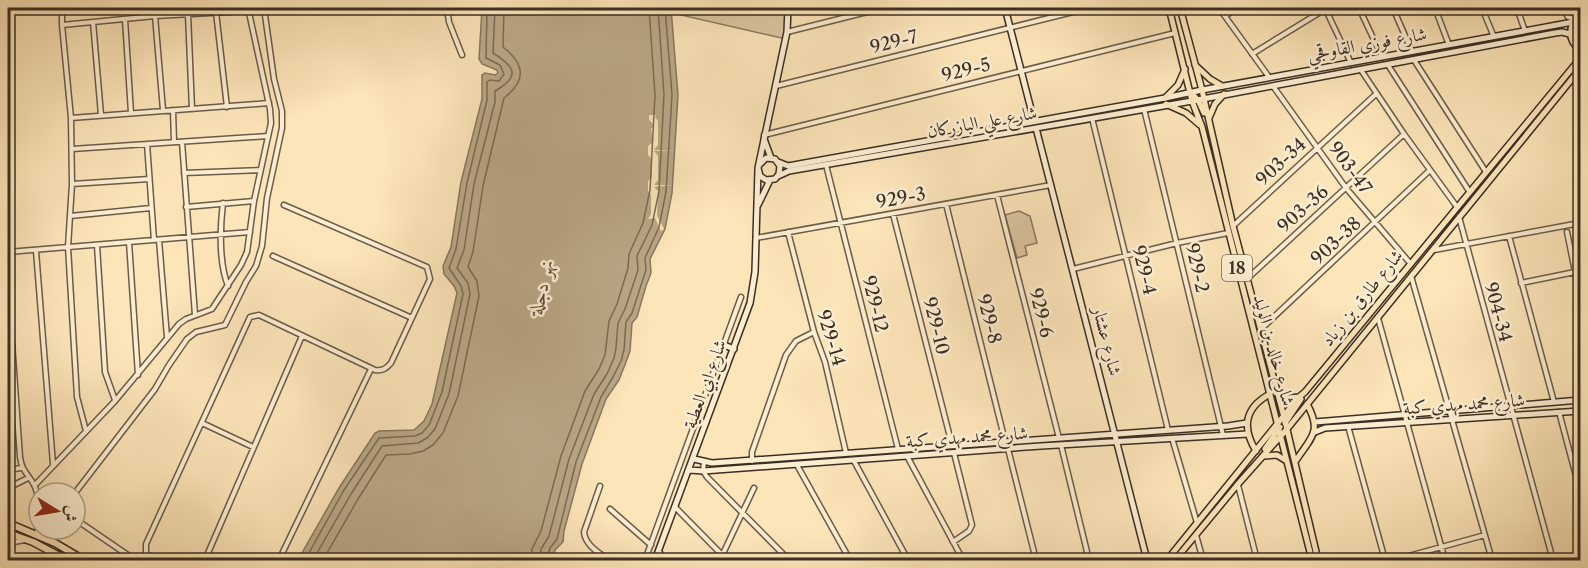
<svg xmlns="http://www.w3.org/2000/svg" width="1588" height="568" viewBox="0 0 1588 568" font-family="'Libre Caslon Text',Amiri,serif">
<rect width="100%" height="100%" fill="#fce5b9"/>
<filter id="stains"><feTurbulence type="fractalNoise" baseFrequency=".00333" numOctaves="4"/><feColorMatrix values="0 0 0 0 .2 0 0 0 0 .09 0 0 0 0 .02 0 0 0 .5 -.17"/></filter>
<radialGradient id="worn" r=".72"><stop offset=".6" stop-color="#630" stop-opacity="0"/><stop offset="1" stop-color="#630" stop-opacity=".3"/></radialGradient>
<path fill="#dbc6a0" stroke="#8b7a62" stroke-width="1.5" d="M671 8H788L786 39 672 13Z
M1019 211 1030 216 1037 243 1025 246 1027 255 1017 258 1005 215Z"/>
<path fill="#baa786" stroke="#87775f" stroke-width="1.5" d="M482 8H671L678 95 672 193 665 229 650 259 651 273 646 286 637 317 632 323 630 351 626 362 619 380 606 399 582 464 564 531 563 542 555 550 553 560H298L339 488 375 433 379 431 414 430 424 421 432 404 457 293 454 286 444 274 443 266 451 247 461 182 482 99V75L485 73 495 75 498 73 497 70 482 64 479 59Z"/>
<path fill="#fce5b9" d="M649 115H656L655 117 658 121V145L654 150 674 151H654L658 156V180L654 185H672L654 187 658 191 657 216 664 229 661 231 655 218 648 219 651 214V195L648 191V181L652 177V159L648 155V146L653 142 651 128H653V124L649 120Z"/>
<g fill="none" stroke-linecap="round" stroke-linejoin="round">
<path stroke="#7a6b55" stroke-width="1.5" d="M305 560 344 490 379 438 415 436 422 433 429 425 442 392 463 294 461 286 449 268 456 249 467 183 487 100V82L490 80 499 81 504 74 500 65 486 58 487 8
M313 560 351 494 382 446 418 443 427 438 435 429 449 394 470 294 468 283 457 268 464 250 474 184 495 102V91C521 76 515 67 493 53L495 8
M323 560 358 499 386 455 410 454 423 451 433 445 443 433 458 396 479 296 477 281 468 267 473 252 483 186 504 98C527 80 525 64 503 47L504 8
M531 560 532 549 541 531 561 456 585 391 599 369 605 355 609 321 617 304 628 268 629 254 643 223 650 190 655 95 649 8
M540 560 541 549 549 536 569 459 594 394 607 374 614 358 616 348 618 323 625 309 638 270 637 256 652 225 659 191 664 95 658 8
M547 560 550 548 557 539 576 462 601 397 613 377 621 361 624 350 626 322 632 313 646 270 645 258 659 227 666 192 672 95 665 8"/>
<g stroke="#6b5c49" stroke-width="7">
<path id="street" d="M62 8V25L71 118 72 184 68 247 77 397 86 431
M447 8 449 22 462 55
M1219 8 1269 77
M1325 8 1351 63
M1359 8 1382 57
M1393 8 1412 52
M1435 8 1449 45
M1482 8 1494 37
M1517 8 1525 31
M1563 8 1568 17 1575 19
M216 12 227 107
M188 14 192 109
M155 16 163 110
M1225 16 1238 8
M125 19 131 113
M93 22 101 115
M62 25 155 16 248 11
M787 32 883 8
M1252 54 1327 8
M1414 60 1486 172
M1388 65 1469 191
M1361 70 1404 134 1457 207
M776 86 1089 8
M1273 86 1346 188 1410 263
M1144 109 1223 435
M173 110 174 142
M71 118 269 103
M1092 118 1168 430
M764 135 1175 33
M182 142 195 315
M147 144 154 240
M72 149 268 136
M826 165 898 449
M184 173 260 170
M72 184 149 179
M997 195 1059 438
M223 203C220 228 219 263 228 286
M946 204 1005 441
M186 207 254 201
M893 214 952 445
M70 216 151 208
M1459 217 1553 560
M1233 226 1376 94
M788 232 814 332 825 362 846 453
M1567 232 1580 296
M1509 236 1554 402
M756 238 1051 185
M159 240 167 337
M129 242 138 375
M97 245 105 372 115 400
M1434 250 1580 223
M36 251 53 464
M8 252 250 232
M273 256 412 318
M1073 269 1177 243 1228 233
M1411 276 1492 560
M1248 278 1404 134
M1521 283 1575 272
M8 285 20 457C22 473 30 475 35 487 41 501 38 519 37 535
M1378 318 1445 560
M1260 330 1430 170
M8 381H14
M1559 412 1580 491
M202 423 253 447
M1348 426 1385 560
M1172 438 1197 523
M1061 445 1089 560
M1008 449 1036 560
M907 456 963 560
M752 461V452L786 355 796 341 814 332
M854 461 908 560
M704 462 703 471 707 477 789 560
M797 465 850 560
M8 470 21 468
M35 485 115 401 179 324 186 319 212 309 241 265 247 252 254 201 271 123 270 109 248 8
M1238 485 1257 560
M600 486 584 532C585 545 599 553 609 560
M8 488 28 478
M75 493 155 389 169 365 187 339 196 332 225 325 246 282 256 266 262 246 267 198 282 128V111L274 79 264 8
M676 508 727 560
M610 509 651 545
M75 519 135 560
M1196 535 1203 560
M953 542 969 531 972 525 954 453
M8 543 25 540
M659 552 667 560
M156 560 146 553V544L250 317 259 315 375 370C382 371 386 369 391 363L430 279 427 267 284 205
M205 560 302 336
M279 560 371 369
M645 560 741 297
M720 560 754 488
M1394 560 1485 535"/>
</g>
<g stroke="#3b2f24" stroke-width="8">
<path id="secondary" d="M1005 8 1034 121
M1036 128 1147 560
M764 139 771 158
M778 162 788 166 1165 98 1202 90 1573 22
M759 165 766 158 775 159 780 166 779 174 775 179 766 180 760 176 758 168 787 32 788 8
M778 176 789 171 1192 101 1555 33 1562 32 1570 34
M758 205 770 180
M724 345 734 349
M1315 422 1580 400
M1315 432 1325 428 1580 411
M694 459 712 463 1228 426 1247 423
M690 470 703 471 1041 446 1248 434
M655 560 750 303 755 272 758 169"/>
</g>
<g stroke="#3b2f24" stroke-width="8">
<path id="primary" d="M1169 8 1192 101 1202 127 1312 560
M1180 8 1202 90 1233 226 1284 417 1318 560
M1580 14C1568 25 1567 40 1580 50
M1195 65 1210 79 1222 86
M1191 93 1198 100 1204 113
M1165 98 1178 85 1185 69
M1166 104 1186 113 1200 125
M1209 118 1215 104 1224 94
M1276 393 1288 398 1299 397
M1285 423 1301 399
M1265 449 1280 427
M1256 451C1242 428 1244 408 1270 394
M1264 456 1277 455 1285 460
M1295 462C1310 438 1323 433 1307 404
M1167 560 1299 397 1305 392 1578 61 1580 55
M1175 560 1238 484 1287 429 1580 69"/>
</g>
<g stroke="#3b2f24" stroke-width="9">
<path id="highway" d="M8 523 55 543 84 560
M8 533 33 542 67 560"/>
</g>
<use href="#street" stroke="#fdeed2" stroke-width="4"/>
<use href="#secondary" stroke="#fdeed2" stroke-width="5"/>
<use href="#primary" stroke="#fce5b9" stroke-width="5"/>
<use href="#highway" stroke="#fce5b9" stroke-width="6"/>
</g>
<g text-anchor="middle" stroke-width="5" stroke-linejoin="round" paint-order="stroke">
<rect fill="#fdeed2" stroke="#756858" stroke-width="1.5" x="1222" y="255" width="30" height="26" rx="4.5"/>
<g font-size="16" font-weight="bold" fill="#3b2f24">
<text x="1237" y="274">18</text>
</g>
<g font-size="18" fill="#3b2f24" stroke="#fdeed2">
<text transform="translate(894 42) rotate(-14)" y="6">929-7</text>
<text transform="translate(1367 44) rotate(-10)" y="6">شارع فوزي القاوقجي</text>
<text transform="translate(966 70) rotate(-14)" y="6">929-5</text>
<text transform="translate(982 122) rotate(-10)" y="6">شارع علي البازركان</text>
<text transform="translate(1281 162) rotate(-43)" y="6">903-34</text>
<text transform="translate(1350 168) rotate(54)" y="6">903-47</text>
<text transform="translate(901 198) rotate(-10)" y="6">929-3</text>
<text transform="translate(1303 209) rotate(-42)" y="6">903-36</text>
<text transform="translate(1336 241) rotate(-43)" y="6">903-38</text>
<text transform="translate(1197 268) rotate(77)" y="6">929-2</text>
<text transform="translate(1144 270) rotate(76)" y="6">929-4</text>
<text transform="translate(1362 298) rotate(-51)" y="6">شارع طارق بن زياد</text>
<text transform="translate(875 304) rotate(76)" y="6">929-12</text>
<text transform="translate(1498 312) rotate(75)" y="6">904-34</text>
<text transform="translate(1041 313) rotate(76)" y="6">929-6</text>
<text transform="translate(989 319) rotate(76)" y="6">929-8</text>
<text transform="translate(936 326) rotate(76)" y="6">929-10</text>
<text transform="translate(831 338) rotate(73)" y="6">929-14</text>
<text transform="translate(1107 341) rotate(76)" y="6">شارع عشتار</text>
<text transform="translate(1274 350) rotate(75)" y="6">شارع خالد بن الوليد</text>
<text transform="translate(705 384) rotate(-70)" y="6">شارع ابي العطية</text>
<text transform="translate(1464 404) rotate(-4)" y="6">شارع محمد مهدي كبة</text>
<text transform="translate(967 437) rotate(-4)" y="6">شارع محمد مهدي كبة</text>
</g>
<g font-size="20" font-style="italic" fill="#5b4d3c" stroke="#fdeed2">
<text transform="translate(541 287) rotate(-78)" y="7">نهر دجلة</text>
</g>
</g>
<rect width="1588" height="568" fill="none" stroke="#fce5b9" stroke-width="30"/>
<rect x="9" y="9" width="1570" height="550" fill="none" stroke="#3b2f24" stroke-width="3"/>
<rect x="15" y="15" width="1558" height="538" fill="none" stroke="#3b2f24" stroke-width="1.5"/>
<g transform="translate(57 511) rotate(101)"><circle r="28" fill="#fdeed2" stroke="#afa28c" stroke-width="1.5"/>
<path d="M0-4.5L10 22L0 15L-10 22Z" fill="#8f2418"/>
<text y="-9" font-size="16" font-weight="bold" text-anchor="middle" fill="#3b2f24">ش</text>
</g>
<rect width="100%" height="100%" filter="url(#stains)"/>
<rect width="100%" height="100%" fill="url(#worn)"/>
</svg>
